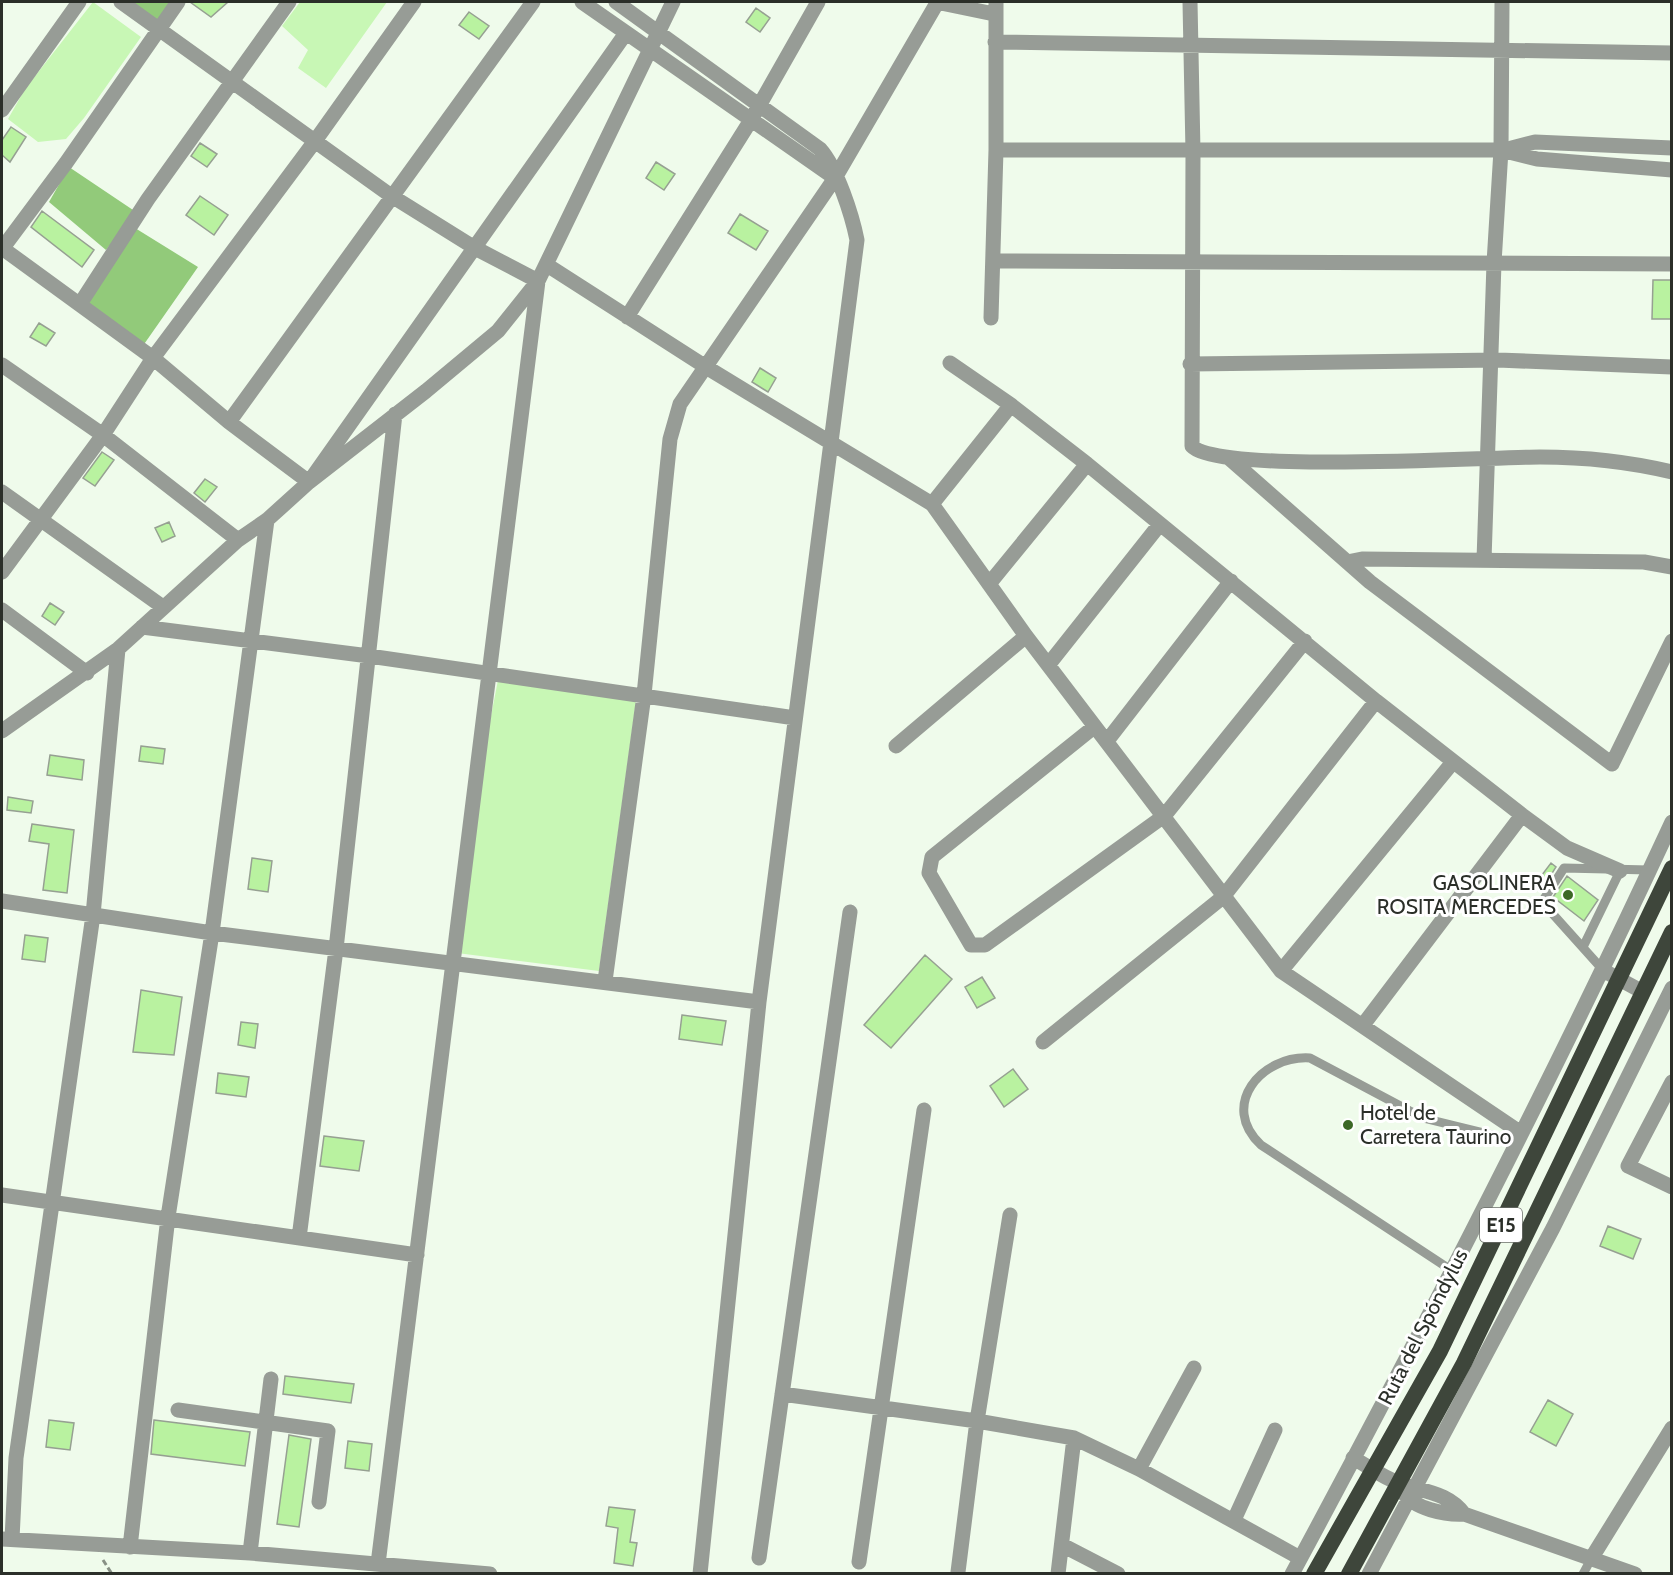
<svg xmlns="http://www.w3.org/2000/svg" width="1673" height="1575" viewBox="0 0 1673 1575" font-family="Cabin,sans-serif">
<rect width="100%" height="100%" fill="#effbeb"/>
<path fill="#c8f7b5" d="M93 2 141 37 84 118 66 139 38 142 8 119 25 89Z
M300 2H387L326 88 298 68 308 50 282 26Z
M498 680 636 701 599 971 457 953 485 747Z"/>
<path fill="#92ca7a" d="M127 2H173L157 21Z
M69 167 136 212 106 250 49 202Z
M135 228 198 267 140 350 82 305Z"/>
<path fill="#b9f2a0" stroke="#96a092" stroke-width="1.5" d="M190 2H228L211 17Z
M756 8 770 18 760 32 746 22Z
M469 12 489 26 479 39 459 25Z
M11 127 26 137 10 162 2 155V140Z
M200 143 217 154 207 167 191 156Z
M656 162 675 174 664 190 646 178Z
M200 196 228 215 214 235 186 215Z
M42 211 94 250 82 267 31 227Z
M740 214 768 231 756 250 728 233Z
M1653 280H1671V319H1652Z
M39 323 55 333 46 346 30 337Z
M760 368 776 378 768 392 752 382Z
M102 452 114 460 95 486 83 478Z
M205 479 217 487 205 502 194 493Z
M169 522 175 536 162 542 155 528Z
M50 603 64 612 55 625 42 616Z
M141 746 165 749 163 764 139 761Z
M50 755 84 760 82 780 47 775Z
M8 797 33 801 31 813 7 810Z
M32 824 74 830 67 893 43 890 49 844 29 841Z
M252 858 272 861 268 892 248 889Z
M1551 863 1556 867 1542 889 1535 884Z
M1567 876 1598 900 1584 921 1553 897Z
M25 935 48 938 45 962 22 959Z
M925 955 952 979 891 1048 864 1025Z
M982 977 995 998 977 1008 965 987Z
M141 990 182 997 174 1055 133 1052Z
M682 1015 726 1021 722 1045 679 1039Z
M241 1022 258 1024 255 1048 238 1045Z
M1013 1069 1028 1089 1004 1107 990 1086Z
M218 1073 249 1077 246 1097 216 1093Z
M324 1136 364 1141 359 1171 320 1166Z
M1608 1226 1641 1239 1633 1259 1600 1246Z
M285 1376 354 1384 351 1403 283 1394Z
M1548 1400 1573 1414 1556 1446 1530 1432Z
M49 1420 74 1423 70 1450 46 1447Z
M154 1420 250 1432 245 1466 151 1454Z
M289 1435 311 1439 299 1527 277 1524Z
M348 1441 372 1444 369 1471 345 1468Z
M609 1507 635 1510 630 1542 637 1543 633 1566 614 1563 618 1528 606 1526Z"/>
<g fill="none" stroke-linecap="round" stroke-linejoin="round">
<path stroke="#889085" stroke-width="3" stroke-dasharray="6 3" stroke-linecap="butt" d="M103 1560 112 1574"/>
<path stroke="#979c96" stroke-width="9" d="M1584 945 1620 871
M1603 970 1542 902 1564 868 1649 870
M1451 1270 1261 1145C1219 1106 1261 1055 1310 1058L1423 1118 1517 1141
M1583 1574 1591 1559"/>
<path stroke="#979c96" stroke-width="15" d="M121 2 390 195 475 248 538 281 378 1564
M582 2 835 178
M616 2 820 149C837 168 852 215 857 240L759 1002 700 1574
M936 2 994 14
M1190 2 1193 152 1192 446C1217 474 1488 457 1540 457 1583 457 1630 462 1672 472
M995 42 1672 53
M2 110 79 2
M996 150H1501L1537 159 1672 170
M1504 150 1535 142 1672 148
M2 248 153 358 229 422 309 482 626 33
M2 249 66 163 178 2
M993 261 1672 264
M547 265 706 367 932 504 1026 636 1281 971 1521 1133
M80 304 148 199 289 2
M627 317 751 120 818 2
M991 318 996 150V2
M950 363 1011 405 1087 464 1376 701 1522 815 1567 848 1620 871
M1190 364 1498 360 1672 367
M2 365 103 435 238 540
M229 422 533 2
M1229 458 1370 582 1612 764 1672 641
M2 492 163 607
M932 504 1011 405
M1484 560 1494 263 1501 150 1502 2
M1347 562 1362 559 1644 562 1672 567
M2 572 103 435 153 358 315 141 414 2
M989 584 1087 464
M2 610 87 673
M142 627 369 656 795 718
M1049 664 1160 524
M1094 727 932 857 929 873 971 945H985L1164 816 1305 641
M2 731 118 649 238 540 267 520 309 482 426 391 498 331 538 281 673 2
M1107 741 1231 581
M896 746 1026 636
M2 901 212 933 759 1002
M1281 971 1453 762
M1608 973 1643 992
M605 981 644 695 670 439 680 404 835 178 937 3
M1363 1025 1522 815
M1043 1042 1223 897 1376 701
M1672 1082 1628 1166 1672 1187
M2 1195 417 1255
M299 1238 336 949 395 414
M782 1394 977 1421 1074 1438 1139 1469 1300 1558
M178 1410 328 1431 319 1502
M1353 1458C1368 1466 1383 1478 1399 1483 1423 1492 1448 1492 1464 1514
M1139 1469 1194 1368
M1403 1492C1414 1509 1445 1515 1464 1514L1635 1574
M1234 1520 1275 1430
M2 1539 250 1553 490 1574
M12 1539 16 1458 93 915 118 649
M1062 1545 1118 1574
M130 1547 168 1217 212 933 267 520
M250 1553 271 1379
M759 1558 850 912
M1591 1559 1672 1428
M859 1562 924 1110
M958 1572 977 1421 1010 1215
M1058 1574 1074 1438
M1292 1574C1425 1327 1554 1077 1672 822
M1369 1574 1553 1228 1672 988"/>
<path stroke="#3e463b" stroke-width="16" d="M1314 1574 1440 1351 1672 868
M1349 1574 1464 1363 1672 932"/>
</g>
<g fill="#3c6826" stroke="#fff" stroke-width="2">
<circle cx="1568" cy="895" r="6"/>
<circle cx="1348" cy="1125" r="6"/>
</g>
<g text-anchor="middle" stroke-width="6" stroke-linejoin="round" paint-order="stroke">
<rect fill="#fff" stroke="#6b6d69" stroke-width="1.5" x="1480" y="1208" width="42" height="34" rx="4.5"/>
<g font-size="20" font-weight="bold" fill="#2b2f29">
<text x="1501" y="1232">E15</text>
</g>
<g font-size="21" fill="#2b2f29" stroke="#fff" text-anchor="end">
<text x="1556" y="890">GASOLINERA<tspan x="1556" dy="24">ROSITA MERCEDES</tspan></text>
<text x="1360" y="1120" text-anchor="start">Hotel de<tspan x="1360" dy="24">Carretera Taurino</tspan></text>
</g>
<g font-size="21" fill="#2b2f29" stroke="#fff">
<text transform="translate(1423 1327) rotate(-63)" y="7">Ruta del Spóndylus</text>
</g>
</g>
<rect width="1673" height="1575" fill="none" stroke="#2b2f29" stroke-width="6"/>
</svg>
